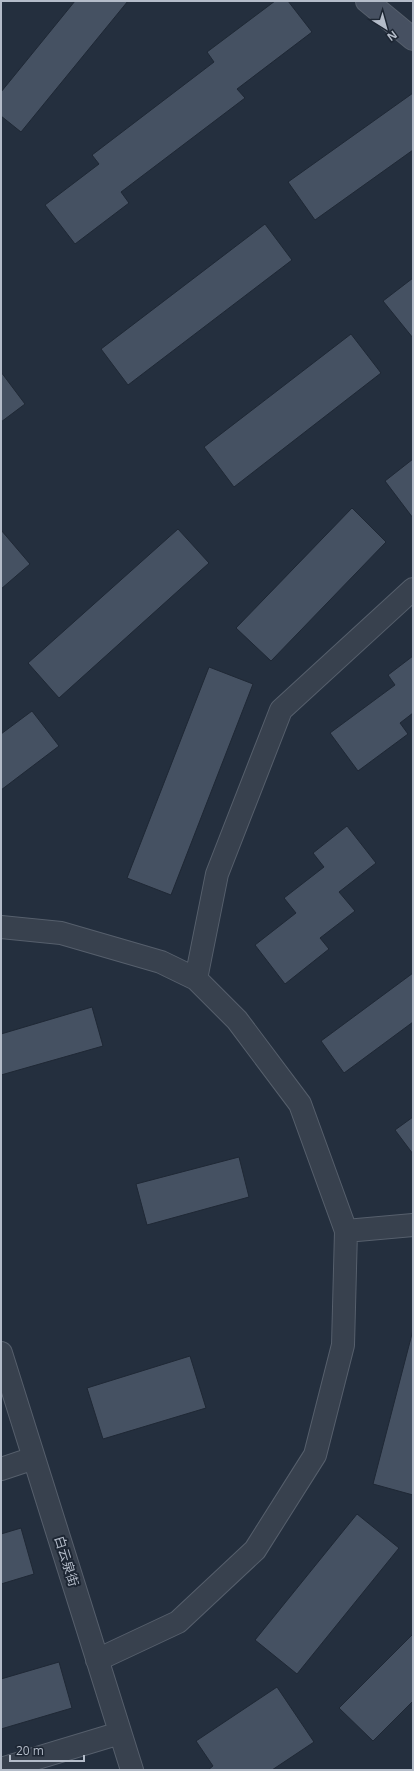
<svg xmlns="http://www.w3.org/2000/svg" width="414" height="1771" viewBox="0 0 414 1771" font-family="'Open Sans','Noto Sans SC',sans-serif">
<rect width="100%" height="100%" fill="#242f3e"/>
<path fill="#455162" stroke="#1f2835" d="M75 1H128L21 132 1 116V92Z
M275 1H288L312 32 237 89 245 98 121 192 129 203 75 244 45 205 99 164 92 155 214 62 207 52Z
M413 93V150L315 220 288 182Z
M265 224 292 260 128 385 101 349Z
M413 278V338L383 301Z
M351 334 381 373 234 487 204 447Z
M1 372 25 404 1 422Z
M413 459V518L385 481Z
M352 508 386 542 271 661 236 628Z
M178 529 209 563 59 698 28 663Z
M1 530 30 564 1 589Z
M413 656V713L400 723 408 734 358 771 330 733 395 685 388 675Z
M209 667 253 684 171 895 127 878Z
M32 711 59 746 1 790V734Z
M347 826 376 863 339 892 355 911 320 938 329 949 285 984 255 945 296 913 284 898 324 867 313 853Z
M413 973V1022L344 1073 321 1041Z
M92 1007 103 1046 1 1075V1034Z
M413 1117V1154L395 1130Z
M239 1157 249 1197 147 1225 136 1184Z
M413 1330V1495L373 1484Z
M190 1356 206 1408 103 1439 87 1388Z
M357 1514 399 1548 297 1674 255 1640Z
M21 1528 34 1574 1 1584V1534Z
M413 1634V1701L373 1741 339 1708Z
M59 1662 72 1708 1 1729V1679Z
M277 1687 314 1742 272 1770H208L213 1766 196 1741Z"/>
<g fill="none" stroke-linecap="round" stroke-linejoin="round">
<g stroke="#565f6c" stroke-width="24">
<path id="street" d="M1 927 61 933 161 962 196 979 237 1020 300 1104 346 1231 343 1345 315 1455 255 1550 178 1622 97 1660
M196 979 217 874 281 710 413 589
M346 1231 413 1225
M1 1353 132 1770
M1 1469 34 1458
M1 1769 120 1733"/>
</g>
<g stroke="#565f6c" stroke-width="24">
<path id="secondary" d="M367 1 413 39"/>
</g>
<use href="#street" stroke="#38414e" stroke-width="22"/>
<use href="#secondary" stroke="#465061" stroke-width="22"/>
</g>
<g text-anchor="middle" stroke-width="4" stroke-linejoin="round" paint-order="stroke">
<g font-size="13" fill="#b4bcc9" stroke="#1d2633">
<text transform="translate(67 1561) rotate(73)" y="5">白云泉街</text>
</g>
</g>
<rect width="414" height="1771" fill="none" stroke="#b4bcc9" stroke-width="4"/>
<g transform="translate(386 28) rotate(143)" stroke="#1d2633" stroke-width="3" paint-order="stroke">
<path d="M0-3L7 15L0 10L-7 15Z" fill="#b4bcc9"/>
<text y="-6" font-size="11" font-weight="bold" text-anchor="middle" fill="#b4bcc9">N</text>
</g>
<path d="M10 1755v6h74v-6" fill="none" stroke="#b4bcc9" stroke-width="2"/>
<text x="16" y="1755" font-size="12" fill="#b4bcc9" stroke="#1d2633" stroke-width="3" paint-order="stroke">20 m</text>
</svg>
